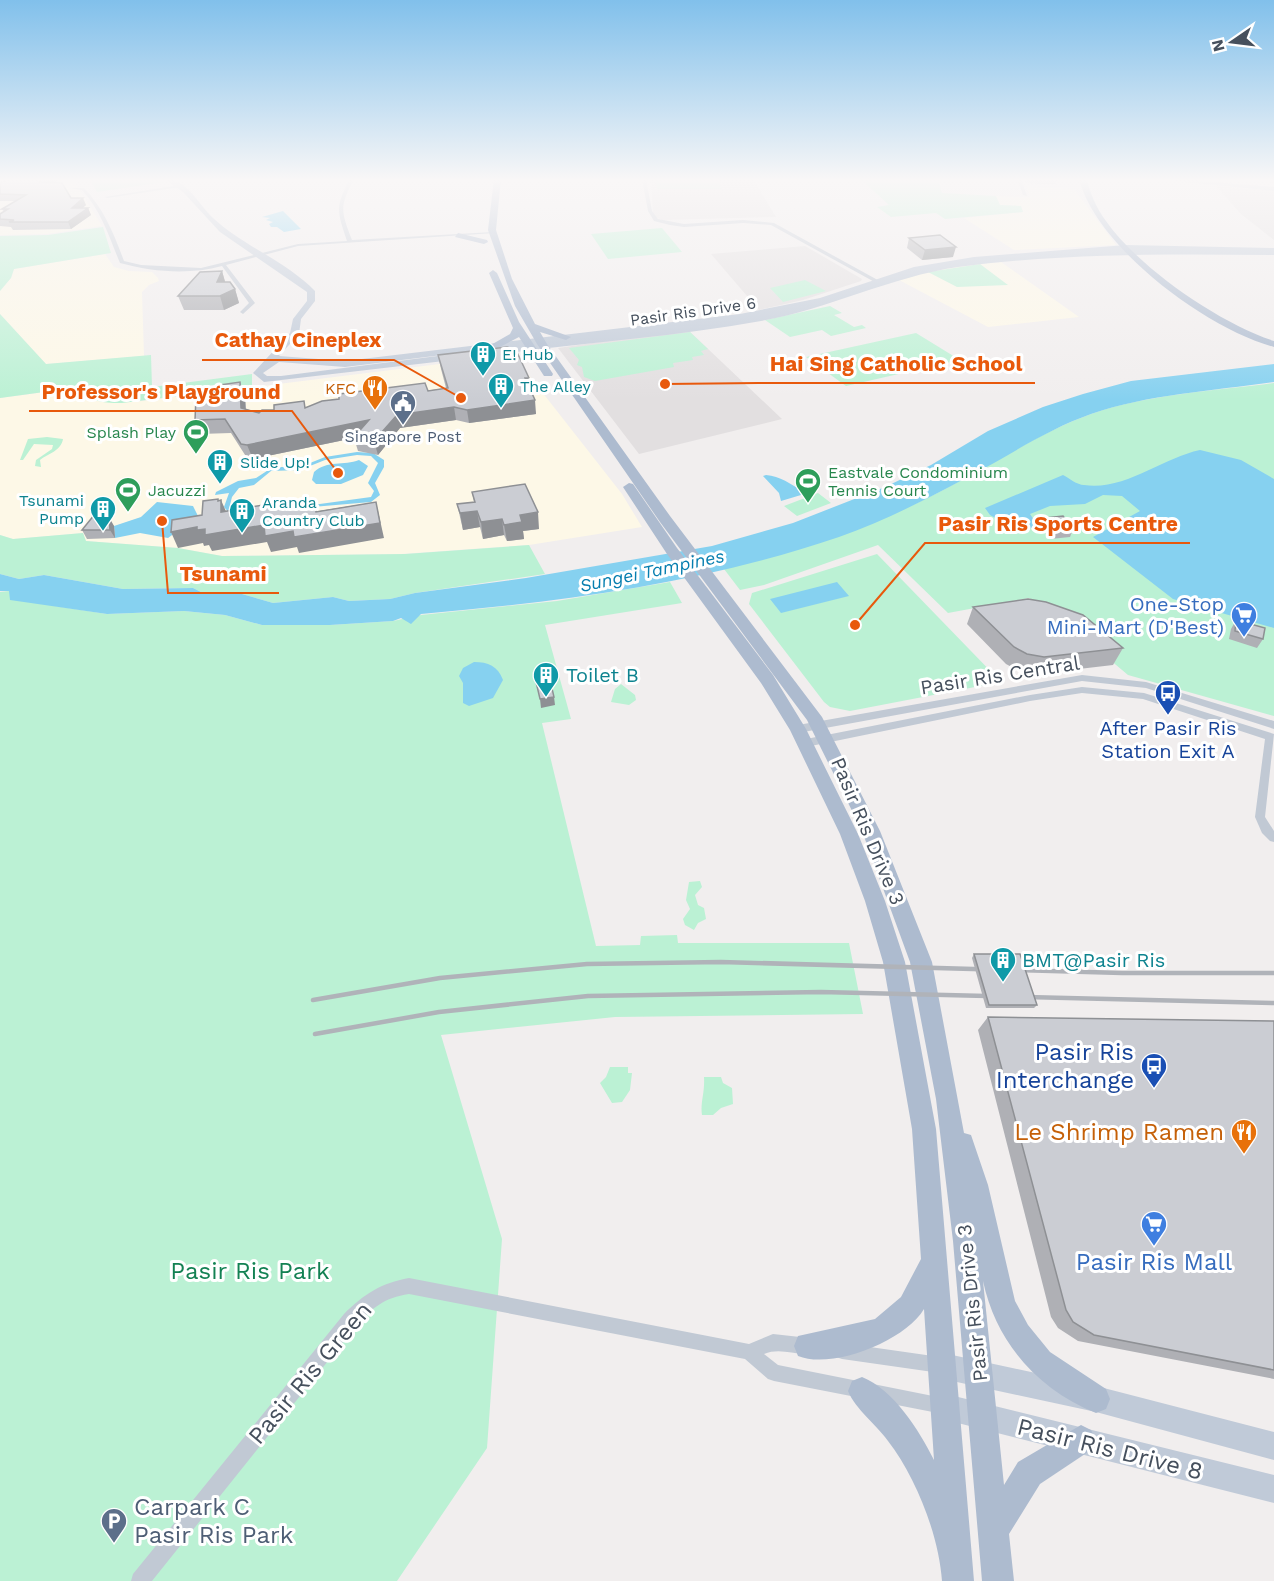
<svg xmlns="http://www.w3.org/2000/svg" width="1274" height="1581" viewBox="0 0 1274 1581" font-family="'Work Sans',sans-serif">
<rect width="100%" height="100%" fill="#f1eeee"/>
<path fill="#fdf8e7" d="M10 179H73L102 226 47 234 0 235V188Z
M1027 186 1074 189 1116 245 1014 250 964 218 1023 212 1021 206 1000 205 996 196 1030 197Z
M105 254 114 267 129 271 152 272 158 278 159 281 149 285 142 292 144 356 46 364 0 314V291L11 278 14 269Z
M1001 262 1079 317 988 327 899 280 938 269Z
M513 355 622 494 642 527 529 545 401 554 222 556 178 548 86 541 83 533 13 539 0 535V398L82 387 88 397 95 400 133 402Z"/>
<path fill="#e2dfe0" d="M651 179H753L776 217 662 220 653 216Z
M1216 186 1274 191V240L1241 214Z
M805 246 862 279 861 281 803 300 759 310 711 254Z
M687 329 782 419 639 454 558 348Z"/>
<path fill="#bbf1d4" d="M111 179H151L164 182 97 192 91 181Z
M656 179H718L721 189H657Z
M861 179H938L942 193 996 196 1000 205 1021 206 1023 212 945 219 936 213 891 217 877 207 889 205Z
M103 227 111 253 14 269 11 278 0 291V236L48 235Z
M662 228 682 252 608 259 591 234Z
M980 264 1008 285 957 287 928 272Z
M805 280 826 291 783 302 770 288Z
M830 306 842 313 834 315 854 327 862 325 866 328 831 336 822 330 790 337 765 320Z
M0 314 46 364 151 355 152 387 252 374V387L122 403C108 403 87 403 81 387L0 398Z
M690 332 708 349 701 351 704 355 692 357 693 360 673 363 674 367 595 381 584 377 582 367 577 365 579 360 569 348Z
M916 333 960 360 846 386 806 357Z
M1274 383V716L1128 675 1078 633 1029 598 948 613 878 545 764 585 740 590 724 569C791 552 855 532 917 503 976 476 1030 436 1091 414 1148 394 1214 391 1274 383Z
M47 437 63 439C61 451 49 453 40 460L41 467 35 466 36 460 52 449 53 445 34 444 23 460H20L28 439Z
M818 493 831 503 797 516 784 506Z
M83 533 86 541 178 548 222 556 405 554 529 545 545 574 415 593 390 599 349 601 333 597 273 603 242 594H205L193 588 123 589 44 575 19 579 0 574V535L13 539Z
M877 554 1001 682 850 711 830 707 824 702 749 604 752 593Z
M670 582 682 603 545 625 571 719 542 723 596 946 640 945 641 936 677 935 678 943H849L863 1014 615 1017 441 1035 502 1239 487 1448 397 1581H0V592L9 591 55 606 107 614 184 611 225 615 262 625H330L393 621 421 615 557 601Z
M621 684 635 695 636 700 629 705 611 702 615 689Z
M700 881 702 887 695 895 698 905 704 908 706 919 698 923 694 930 685 925 683 919 690 909 686 900 689 882Z
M610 1067H628V1073H632L630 1090 622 1102 612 1103 600 1083 606 1077Z
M704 1077H721L723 1083 732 1088 733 1104 721 1108 713 1115H702C700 1103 705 1093 704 1077Z"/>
<path fill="#86d1f0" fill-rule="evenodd" d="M283 211 301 229 284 232 277 227H271L269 224 273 222 266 220 270 218 262 217Z
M1274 364V382C1214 391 1149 394 1091 414 1057 426 1025 445 994 463 944 490 893 518 839 537 704 583 563 602 421 614L411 624 401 618 393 621 330 625H262L225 615 184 611 107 614 10 600 9 591H0V574L19 579 44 575 123 589 193 588 205 594H242L273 603 333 597 349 601 390 599 415 593 526 578 712 546 793 523 885 487 931 465 988 431 1043 407 1083 394 1131 381Z
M1200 450 1241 460 1274 479V628L1173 599 1093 537 1140 511 1122 496 1103 495 1085 504 1050 506 1030 514 1038 526 1020 532 990 515 985 508 1063 475C1069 478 1077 485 1084 485 1125 491 1162 458 1200 450Z
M357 452 373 453 384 460V467L375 483 380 495 371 502 230 514 224 507 229 493 215 495 216 492 238 481 256 478 273 467H300L325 457ZM357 455 371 456 378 463 368 483 374 491 371 497 261 512 235 510 230 505 232 497 239 488 254 485 271 471 300 470 325 460Z
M359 460 368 466 363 475 341 484H316L312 480 314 472C327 460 344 466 359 460Z
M766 475C780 476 791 484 802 491L801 495 781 501 779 493 763 476Z
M157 502 193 506 198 516 168 538 140 533 115 538 114 526 141 517Z
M837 582 849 596 781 613 770 599Z
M474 662C488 662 498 666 503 680L493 698 469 706 463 703V683L459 676 463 668Z"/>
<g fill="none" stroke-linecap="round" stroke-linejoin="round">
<path fill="#c1c9d4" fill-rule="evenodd" d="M350 179H354C339 207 341 211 352 240L493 232 495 233 298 246 226 265 255 303 243 314 240 312 249 303 222 266C189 275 153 272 120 263 109 237 102 212 82 190L69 188H84C104 209 114 234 124 261L141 265 201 268 298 244 347 241C337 211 335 207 350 179Z
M642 179H646L652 211 658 219 684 224 743 220 774 223 885 284 880 285 771 225 743 223 684 227 670 225 654 221 648 211Z
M1017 179H1021L1027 196 1023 195Z
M180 185 181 187 107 198 105 197Z
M1082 675 1146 682 1274 721V729L1146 688 1082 681 798 733 793 729 798 725Z
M1082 687 1144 693 1274 734 1265 817 1274 831V842L1270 841 1262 833 1255 817 1265 739 1143 699 1082 693 1030 701 806 747 801 743 806 739 1030 695Z
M409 1278 749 1344 773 1334 809 1338 815 1340 817 1346 815 1352C799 1358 782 1346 764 1354L778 1365 943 1398 949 1400 951 1406 949 1412 943 1414 774 1381 768 1379 745 1359 409 1294C384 1298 373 1307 356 1326L152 1581H131L133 1574 344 1314C364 1294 381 1283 409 1278Z
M842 1343 940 1357 946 1359 948 1365 946 1371 940 1373 842 1359 836 1357 834 1351 836 1345Z"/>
<path fill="#c0cad8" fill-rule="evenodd" d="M164 179C186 177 199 205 213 218 243 246 286 261 315 291V301L301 319 299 334 279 356 345 361 740 314 820 298 914 267 974 257 1126 245 1274 248V255C1169 254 1063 253 958 267 890 277 829 309 761 321 673 337 581 343 492 355L487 352 491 349 345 367 279 362 263 373 267 376H281L461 353 466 356 461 359 264 382 253 373 290 333 293 319 307 301V292L220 232 183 192Z
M1173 179 1274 187V191L1176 181Z
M943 1353 1096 1386 1274 1432V1460L1096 1412 943 1379 934 1375 930 1366 934 1357Z
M946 1394 1274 1475V1503L946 1420 937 1416 933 1407 937 1398Z"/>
<path fill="#adbbcf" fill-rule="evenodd" d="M494 179H501L496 230 512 279 535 324 571 337 566 340 540 332 547 344 670 516 822 717 880 831 932 962 964 1133 971 1135 988 1185 1015 1301 1028 1325 1050 1352 1106 1389 1110 1399 1106 1409 1096 1413C1037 1389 996 1342 983 1281L1004 1485 1018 1462 1081 1425 1091 1430 1096 1440 1091 1450 1040 1484 1009 1534 1014 1581H982L953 1241 936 1099 910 962 862 831 807 720 660 522 537 344 515 306 488 230Z
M1079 179H1086C1091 194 1096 208 1106 221 1139 268 1219 323 1274 341V347C1207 329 1097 248 1079 179Z
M458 233 487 240 488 242 484 244 455 237Z
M493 270 497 273 519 322 553 374 552 376H544L519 337 498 348 489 346 510 334 513 328 489 273Z
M629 483 633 484 677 548 773 675 806 729 858 834 885 901 905 962 936 1129 974 1581H942C939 1536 916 1477 888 1441 876 1424 856 1410 848 1391L852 1381 862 1377C894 1390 919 1430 934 1460L924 1309C905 1341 832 1370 798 1356L794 1346 798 1336 875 1319 901 1297 921 1259 912 1129 883 962 865 901 840 834 790 730 761 683 667 554 623 487Z"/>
<path stroke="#b0b3b9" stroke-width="4.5" d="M313 1000 440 978 587 964 721 962 1122 973H1274
M315 1034 439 1012 588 996 821 992 1274 1003"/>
</g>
<path fill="#afb0b5" d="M1026 179H1057L1055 184 1025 183Z
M58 180 54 183 71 198 86 205 82 208H88L91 215 71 229 13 230 11 227 0 226V214L4 212 2 209 15 201H0V183Z
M909 238 953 257 922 260 907 248Z
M222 271 225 282 235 289 239 303 224 310H184L178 296Z
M438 355 529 378 530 391 536 414 469 423 456 420 400 428 378 455 358 451 354 438 253 459 247 458 231 433 200 434 195 420 240 382 245 396 246 409 259 413 274 410 306 407 446 388 441 369Z
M472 492 539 529 523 531 524 539 507 541 504 535 483 539 480 527 463 530 457 504 474 502Z
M107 512 108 518 114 526 115 538 87 539 82 530Z
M1044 518 1073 529 1070 537 1050 539 1040 526Z
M973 607 1123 648 1113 665 1036 674 1019 671 1006 664 967 624Z
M1236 620 1263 639 1257 648 1229 639 1231 629Z
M974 954 1037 1005 1034 1008H986L972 958Z
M988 1017 1274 1021V1379L1078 1341 1058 1328 1051 1317 978 1030Z"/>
<path fill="#8e9094" d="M45 179H57L58 180 42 189 39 182Z
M83 198 86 205 75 215 72 208Z
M88 208 91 215 71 229 68 222Z
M956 247 953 257 922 260 925 250Z
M222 271 226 285 235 289 239 303 224 310 220 296 217 282Z
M525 378H529L531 391Z
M240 382 245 396 246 421 241 408Z
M535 400 536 414 469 423 467 410Z
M454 407 456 420 400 428 378 455 374 441 397 415Z
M369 420 354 438 253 459 247 445Z
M218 499 221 506V500L228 516 221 512Z
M376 502 384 538 299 553 297 547 271 552 267 542 212 551 209 545 204 546 203 543 178 548 171 532 197 527 198 530Z
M103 504 107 512 109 527 104 519Z
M477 511 480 527 463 530 460 513Z
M538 512 539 529 523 531 524 539 507 541 504 525 520 515Z
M109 517 114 526 115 538 110 530Z
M502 519 504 535 483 539 481 522Z
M554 697 555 705 541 708 540 699Z"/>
<path fill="#cbcdd3" stroke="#8e9094" stroke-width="1.5" d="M8 179H46L39 182 62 183 71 198H83L72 208H88L68 222H9L14 220 0 219V214L8 209H2L26 195 0 194V183Z
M940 235 956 247 925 250 909 238Z
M222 271 217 282H230L235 289 220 296H178L200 272Z
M507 347 516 350 529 378H525L535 400 467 410 454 407 397 415 374 441 354 437 369 420 247 445 241 444 225 419 195 420 196 397 213 386 240 382 241 408 259 413 262 410H274V405L304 401 305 408 322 401 339 399V394L425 383 428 391 448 388 438 355Z
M525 484 538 512 520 515 522 522 504 525 502 519 481 522 477 511 460 513 457 504 475 502 472 492Z
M218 499V501L221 500V512L282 502 283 508 315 503 316 512 376 502 380 523 294 537 293 531 265 536 264 525 205 535V529L197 530V527L171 532 172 520 202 515 203 501Z
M103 504 104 519 109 517 110 530H82Z
M1063 516 1073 529 1054 531 1044 518Z
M1028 599 1046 602 1083 615 1123 648 1044 657 1027 654 1014 647 973 607Z
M1236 620 1265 628 1263 639 1235 631Z
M550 680 554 697 540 699 536 682Z
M974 954H1020L1037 1005H989Z
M988 1017 1274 1021V1370L1094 1335 1073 1322 1066 1310Z"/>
<linearGradient id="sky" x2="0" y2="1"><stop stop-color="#81c0eb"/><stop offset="0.45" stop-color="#f9f7f7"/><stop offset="1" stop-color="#f9f7f7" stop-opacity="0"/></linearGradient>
<rect width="1274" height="400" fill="url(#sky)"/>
<defs>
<g id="building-pin" transform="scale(1.35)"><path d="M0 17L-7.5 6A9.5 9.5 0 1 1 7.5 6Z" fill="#0f9aa8" stroke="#fff"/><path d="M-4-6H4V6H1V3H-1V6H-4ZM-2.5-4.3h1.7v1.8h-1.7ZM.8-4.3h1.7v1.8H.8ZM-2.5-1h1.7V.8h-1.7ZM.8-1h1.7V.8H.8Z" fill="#fff"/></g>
<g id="restaurant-pin" transform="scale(1.35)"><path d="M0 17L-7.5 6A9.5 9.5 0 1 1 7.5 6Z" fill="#e8710a" stroke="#fff"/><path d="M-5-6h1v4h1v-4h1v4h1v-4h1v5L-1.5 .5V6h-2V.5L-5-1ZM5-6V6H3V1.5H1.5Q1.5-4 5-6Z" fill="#fff"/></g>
<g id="civic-pin" transform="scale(1.35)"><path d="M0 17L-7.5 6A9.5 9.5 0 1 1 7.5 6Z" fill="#5c6f8a" stroke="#fff"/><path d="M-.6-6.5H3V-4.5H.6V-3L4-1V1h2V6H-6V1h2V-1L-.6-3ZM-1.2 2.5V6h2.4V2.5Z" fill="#fff"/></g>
<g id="stadium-pin" transform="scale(1.35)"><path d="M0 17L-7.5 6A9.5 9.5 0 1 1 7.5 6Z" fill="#2e9e5b" stroke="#fff"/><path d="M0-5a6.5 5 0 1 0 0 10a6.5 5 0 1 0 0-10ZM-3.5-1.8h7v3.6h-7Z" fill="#fff"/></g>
<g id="supermarket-pin" transform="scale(1.35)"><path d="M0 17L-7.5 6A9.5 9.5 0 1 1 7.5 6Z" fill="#3f7fe0" stroke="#fff"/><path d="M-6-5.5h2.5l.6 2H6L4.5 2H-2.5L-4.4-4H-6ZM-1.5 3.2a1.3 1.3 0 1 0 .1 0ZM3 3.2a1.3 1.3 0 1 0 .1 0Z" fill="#fff"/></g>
<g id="bus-pin" transform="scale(1.35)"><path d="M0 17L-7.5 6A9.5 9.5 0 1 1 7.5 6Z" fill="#1a4fb4" stroke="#fff"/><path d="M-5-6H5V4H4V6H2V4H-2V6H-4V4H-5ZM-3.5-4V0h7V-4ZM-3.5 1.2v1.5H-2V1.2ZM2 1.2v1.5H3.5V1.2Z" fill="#fff"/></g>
<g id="parking-pin" transform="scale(1.35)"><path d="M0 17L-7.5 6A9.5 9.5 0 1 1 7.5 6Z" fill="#5c6f8a" stroke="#fff"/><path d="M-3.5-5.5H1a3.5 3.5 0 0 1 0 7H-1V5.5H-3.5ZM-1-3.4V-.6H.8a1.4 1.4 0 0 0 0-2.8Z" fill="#fff"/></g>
</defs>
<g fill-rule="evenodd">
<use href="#building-pin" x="483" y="354"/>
<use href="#building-pin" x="501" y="386"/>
<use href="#restaurant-pin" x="375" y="388"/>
<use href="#civic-pin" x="403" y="403"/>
<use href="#stadium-pin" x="196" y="432"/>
<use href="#building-pin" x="220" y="462"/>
<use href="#stadium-pin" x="808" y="481"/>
<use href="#stadium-pin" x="128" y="490"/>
<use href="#building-pin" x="103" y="509"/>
<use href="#building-pin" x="242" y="511"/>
<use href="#supermarket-pin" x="1244" y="615"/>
<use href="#building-pin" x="546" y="675"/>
<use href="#bus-pin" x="1168" y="693"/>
<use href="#building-pin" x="1003" y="960"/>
<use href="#bus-pin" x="1154" y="1066"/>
<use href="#restaurant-pin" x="1244" y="1132"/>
<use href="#supermarket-pin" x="1154" y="1224"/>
<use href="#parking-pin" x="114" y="1521"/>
</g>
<g text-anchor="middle" stroke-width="6" stroke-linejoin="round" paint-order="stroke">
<g font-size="16" fill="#46505d" stroke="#fff">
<text transform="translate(693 311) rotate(-8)" y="6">Pasir Ris Drive 6</text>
</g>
<g font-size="16" fill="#0d838f" stroke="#fff" text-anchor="start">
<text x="502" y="360">E! Hub</text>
<text x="520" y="392">The Alley</text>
<text x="240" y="468">Slide Up!</text>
<text x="84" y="506" text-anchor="end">Tsunami<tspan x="84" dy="18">Pump</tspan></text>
<text x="262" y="508">Aranda<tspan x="262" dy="18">Country Club</tspan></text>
</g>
<g font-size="16" fill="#c56008" stroke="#fff" text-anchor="end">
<text x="356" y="394">KFC</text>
</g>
<g font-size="16" fill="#27864d" stroke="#fff" text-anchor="start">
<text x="176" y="438" text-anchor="end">Splash Play</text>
<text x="828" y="478">Eastvale Condominium<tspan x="828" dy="18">Tennis Court</tspan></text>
<text x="148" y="496">Jacuzzi</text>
</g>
<g font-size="16" fill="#4e5e75" stroke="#fff">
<text x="403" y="442">Singapore Post</text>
</g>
<g font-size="18" font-style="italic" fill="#067eaf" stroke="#fff">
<text transform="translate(652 571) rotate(-12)" y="6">Sungei Tampines</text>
</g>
<g font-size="20" fill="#366cbe" stroke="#fff" text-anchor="end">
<text x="1224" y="611">One-Stop<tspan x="1224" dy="23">Mini-Mart (D'Best)</tspan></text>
</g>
<g font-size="20" fill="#0d838f" stroke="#fff" text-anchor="start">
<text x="566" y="682">Toilet B</text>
<text x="1022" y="967">BMT@Pasir Ris</text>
</g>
<g font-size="20" fill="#46505d" stroke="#fff">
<text transform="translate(1000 675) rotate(-9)" y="7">Pasir Ris Central</text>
<text transform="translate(868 831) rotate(67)" y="7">Pasir Ris Drive 3</text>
<text transform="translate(972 1303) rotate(-96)" y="7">Pasir Ris Drive 3</text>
</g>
<g font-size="20" fill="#164399" stroke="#fff">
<text x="1168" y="735">After Pasir Ris<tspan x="1168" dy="23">Station Exit A</tspan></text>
</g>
<g font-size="24" fill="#164399" stroke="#fff" text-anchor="end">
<text x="1134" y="1060">Pasir Ris<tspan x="1134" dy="28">Interchange</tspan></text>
</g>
<g font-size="24" fill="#c56008" stroke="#fff" text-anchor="end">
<text x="1224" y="1140">Le Shrimp Ramen</text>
</g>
<g font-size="24" fill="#366cbe" stroke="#fff">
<text x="1154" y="1270">Pasir Ris Mall</text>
</g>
<g font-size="24" fill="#138153" stroke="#fff">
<text x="250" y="1279">Pasir Ris Park</text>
</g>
<g font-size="24" fill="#46505d" stroke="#fff">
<text transform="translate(310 1373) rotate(-50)" y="8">Pasir Ris Green</text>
<text transform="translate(1110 1449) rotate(14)" y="8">Pasir Ris Drive 8</text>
</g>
<g font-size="24" fill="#4e5e75" stroke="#fff" text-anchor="start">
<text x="134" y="1515">Carpark C<tspan x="134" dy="28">Pasir Ris Park</tspan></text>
</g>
</g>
<path fill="none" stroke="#e8590c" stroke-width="2" d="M461 398L394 360H202M665 384L758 383H1035M338 473L292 411H29M855 625L925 543H1190M162 521L168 593H279"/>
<g fill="#e8590c" stroke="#fff" stroke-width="2">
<circle cx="461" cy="398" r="6"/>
<circle cx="665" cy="384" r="6"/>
<circle cx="338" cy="473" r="6"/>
<circle cx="855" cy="625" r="6"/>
<circle cx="162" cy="521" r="6"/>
</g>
<g font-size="21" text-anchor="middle" font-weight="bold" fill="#e8590c" stroke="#fff" stroke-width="6" stroke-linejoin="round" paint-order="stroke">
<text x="298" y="347">Cathay Cineplex</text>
<text x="896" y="371">Hai Sing Catholic School</text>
<text x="161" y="399">Professor's Playground</text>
<text x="1058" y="531">Pasir Ris Sports Centre</text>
<text x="223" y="581">Tsunami</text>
</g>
<g transform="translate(1232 42) rotate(256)" stroke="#ffffff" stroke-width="4.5" paint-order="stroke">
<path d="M0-4.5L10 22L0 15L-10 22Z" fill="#46505d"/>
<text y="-9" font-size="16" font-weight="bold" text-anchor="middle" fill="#46505d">N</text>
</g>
</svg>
